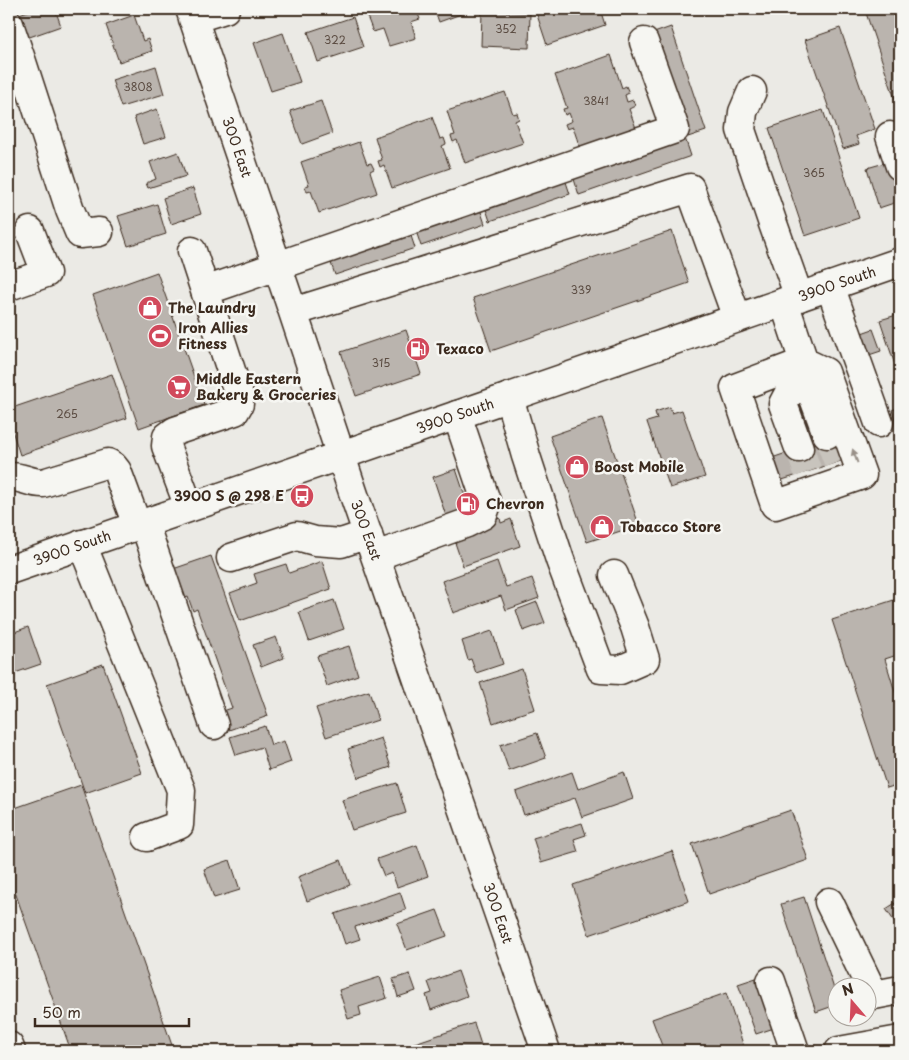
<svg xmlns="http://www.w3.org/2000/svg" width="909" height="1060" viewBox="0 0 909 1060" font-family="'Playpen Sans',sans-serif">
<rect width="100%" height="100%" fill="#ebeae5"/>
<filter id="ink" filterUnits="userSpaceOnUse"><feTurbulence type="fractalNoise" baseFrequency=".02" numOctaves="2"/><feDisplacementMap in="SourceGraphic" scale="10" xChannelSelector="R" yChannelSelector="G"/><feConvolveMatrix kernelMatrix="1 2 1 2 8 2 1 2 1" color-interpolation-filters="sRGB"/></filter>
<g filter="url(#ink)">
<path fill="#bab4ae" stroke="#3b2a1e" d="M34 9H55L61 26 21 40 13 16Z
M382 9H416L420 19 411 22 416 38 389 46 383 29 373 32 366 14Z
M423 9H471L472 10 439 22 435 11 425 14Z
M535 9H600L605 25 547 45Z
M869 9H891L900 36V114L865 10Z
M482 11 530 13 529 48 481 46Z
M134 15 143 41 148 39 152 51 119 62 106 25Z
M353 17 363 47 318 62 308 32Z
M671 27 706 131 688 137 654 33Z
M840 28 875 129 856 136 859 144 843 149 805 40Z
M283 33 300 82 271 91 254 43Z
M611 55 622 88 626 86 629 93 625 95 627 102 633 100 635 106 629 109 636 128 580 148 573 127 567 129 565 124 572 121 569 113 565 115 563 109 567 108 555 75Z
M156 66 164 94 121 107 112 80Z
M505 92 513 114 517 113 519 119 515 121 523 143 465 163 457 140 453 142 451 136 455 135 447 111Z
M321 101 332 133 302 144 290 111Z
M157 109 166 137 143 144 134 117Z
M823 110 859 218 805 236 769 128Z
M432 117 440 139 444 138 446 144 442 146 450 168 392 188 384 165 380 167 378 161 382 160 375 137Z
M685 138 691 156 579 195 573 176Z
M359 142 367 164 371 163 374 169 370 171 377 193 319 213 311 191 307 192 305 186 309 185 301 162Z
M178 152 186 176 148 188 146 183 156 179 150 162Z
M888 162 900 201 879 208 867 168Z
M564 176 570 194 490 221 484 203Z
M193 188 201 214 171 224 163 198Z
M157 204 166 234 128 246 118 216Z
M479 206 485 224 421 246 415 228Z
M409 230 415 248 335 275 329 257Z
M672 231 689 283 491 351 473 298Z
M9 249 16 270 9 272Z
M157 272 204 405 139 428 93 295Z
M900 314V380L880 320Z
M873 329 881 351 863 357 856 335Z
M406 330 421 374 356 396 341 352Z
M112 374 127 418 20 455 9 421V409Z
M670 407 672 413 682 410 705 477 670 488 647 422 657 419 655 412Z
M900 407V435L892 410Z
M602 418 639 525 587 542 550 436Z
M836 436 844 460 773 483 766 460Z
M456 469 472 517 449 525 433 477Z
M500 518 501 523 511 519 520 546 463 566 452 534Z
M211 556 268 716 229 730 223 711 232 708 197 609 193 611 188 597 183 599 173 569Z
M322 561 331 589 240 621 230 593 257 583 254 574 286 564 289 573Z
M497 561 506 587 532 578 539 598 506 610 501 596 453 613 442 581Z
M900 598V654L885 659 900 708V784L887 788 832 620Z
M334 600 344 629 309 641 299 612Z
M537 602 545 623 523 631 516 610Z
M28 627 41 664 9 675V634Z
M492 631 503 664 476 673 471 659 468 660 462 641Z
M276 637 284 658 261 667 253 645Z
M349 646 358 675 327 686 317 656Z
M103 664 142 773 85 793 47 684Z
M522 669 535 709 493 723 480 683Z
M369 691 378 720 326 737 316 708Z
M265 726 271 745 284 741 291 762 269 770 262 747 236 755 230 737Z
M537 733 546 758 509 771 500 745Z
M381 738 391 767 358 778 348 749Z
M572 772 578 789 624 772 633 799 582 817 575 798 524 815 516 792Z
M397 783 406 813 352 830 342 800Z
M81 785 174 1051H71L15 892 9 894V810Z
M791 810 808 860 709 894 692 844Z
M582 823 586 835 574 839 578 852 541 863 533 838Z
M417 845 428 876 397 887 392 873 384 876 377 859Z
M672 851 689 901 589 935 573 885Z
M230 860 240 890 214 898 204 869Z
M341 860 350 885 307 901 298 877Z
M400 892 406 910 355 927 360 939 345 944 335 914Z
M804 897 836 995V1005L816 1012 781 904Z
M900 900V930L886 909Z
M437 910 447 936 407 950 397 924Z
M458 971 467 996 431 1010 426 995 432 993 428 982Z
M410 974 416 991 398 997 393 979Z
M380 977 387 998 359 1007 361 1015 348 1019 339 990Z
M756 978 774 1028 756 1034 738 984Z
M726 993 744 1047 733 1051H664L652 1019Z
M474 1023 483 1051H391Z"/>
<g fill="none" stroke-linecap="round" stroke-linejoin="round">
<path stroke="#c8c4bd" stroke-width="28" stroke-dasharray="28 14" stroke-linecap="butt" d="M829 438 838 462
M799 448 808 472"/>
<g stroke="#3b2a1e" stroke-width="31">
<path id="minor" d="M190 9 293 312 354 495 546 1051
M193 19 225 9
M9 24 22 62 70 210 80 234 99 232
M752 91 743 112 741 130 772 221 799 297
M890 136 900 166
M9 286 46 273 30 231
M830 286 879 423
M205 291 675 129 644 42
M784 302 804 362 825 372 862 475 775 505 735 388 804 362
M293 312 690 188 737 318
M509 397 526 456 560 560 601 669 620 670 645 659 635 627 614 575
M799 448 783 404 793 385 812 393 827 434
M9 477C21 476 30 483 43 483L108 463 113 466 117 471 137 525
M189 507 166 446 167 437 175 431 235 411 239 404V395L192 251
M144 523 214 725
M82 544 181 790 179 825 147 837
M376 556 467 523 483 515 487 504 457 415
M231 558 297 536 315 541 341 543 368 534
M829 902 874 995 900 990
M771 981 795 1051
M9 1046 11 1051
M839 1051 900 1040"/>
</g>
<g stroke="#3b2a1e" stroke-width="31">
<path id="major" d="M9 570 900 262"/>
</g>
<use href="#minor" stroke="#f6f6f2" stroke-width="28"/>
<use href="#major" stroke="#f6f6f2" stroke-width="28"/>
</g>
<defs><path id="oneway-solid" d="M-6-.8H1V-3.2L6.5 0L1 3.2V.8H-6Z" transform="scale(1.25)"/></defs>
<use fill="#989088" href="#oneway-solid" transform="translate(855 456) rotate(-110)"/>
</g>
<defs>
<g id="shop-disc" transform="scale(1.25)"><circle r="9.5" fill="#d1495b" stroke="#f6f6f2"/><path d="M-5-2.5h2.3a2.7 3.5 0 0 1 5.4 0H5L5.5 6h-11ZM-1.5-2.5h3a1.5 2.3 0 0 0-3 0Z" fill="#fff"/></g>
<g id="stadium-disc" transform="scale(1.25)"><circle r="9.5" fill="#d1495b" stroke="#f6f6f2"/><path d="M0-5a6.5 5 0 1 0 0 10a6.5 5 0 1 0 0-10ZM-3.5-1.8h7v3.6h-7Z" fill="#fff"/></g>
<g id="fuel-disc" transform="scale(1.25)"><circle r="9.5" fill="#d1495b" stroke="#f6f6f2"/><path d="M-5.5-6h7V0h2V4h1.3V-2.5L3-4.5l.8-.8L6-3V5H2.5V1h-1V6h-7ZM-4.2-4.7v3.2H.2V-4.7Z" fill="#fff"/></g>
<g id="supermarket-disc" transform="scale(1.25)"><circle r="9.5" fill="#d1495b" stroke="#f6f6f2"/><path d="M-6-5.5h2.5l.6 2H6L4.5 2H-2.5L-4.4-4H-6ZM-1.5 3.2a1.3 1.3 0 1 0 .1 0ZM3 3.2a1.3 1.3 0 1 0 .1 0Z" fill="#fff"/></g>
<g id="bus-disc" transform="scale(1.25)"><circle r="9.5" fill="#d1495b" stroke="#f6f6f2"/><path d="M-5-6H5V4H4V6H2V4H-2V6H-4V4H-5ZM-3.5-4V0h7V-4ZM-3.5 1.2v1.5H-2V1.2ZM2 1.2v1.5H3.5V1.2Z" fill="#fff"/></g>
</defs>
<g fill-rule="evenodd">
<use href="#shop-disc" x="150" y="308"/>
<use href="#stadium-disc" x="160" y="336"/>
<use href="#fuel-disc" x="418" y="349"/>
<use href="#supermarket-disc" x="179" y="387"/>
<use href="#shop-disc" x="577" y="467"/>
<use href="#bus-disc" x="302" y="496"/>
<use href="#fuel-disc" x="468" y="504"/>
<use href="#shop-disc" x="602" y="527"/>
</g>
<g text-anchor="middle" stroke-width="5" stroke-linejoin="round" paint-order="stroke">
<g font-size="11" fill="#5b4c42">
<text x="506" y="33">352</text>
<text x="335" y="44">322</text>
<text x="138" y="91">3808</text>
<text x="596" y="105">3841</text>
<text x="814" y="177">365</text>
<text x="581" y="294">339</text>
<text x="381" y="367">315</text>
<text x="67" y="418">265</text>
</g>
<g font-size="14" fill="#3b2a1e" stroke="#f6f6f2">
<text transform="translate(237 147) rotate(71)" y="5">300 East</text>
<text transform="translate(837 284) rotate(-19)" y="5">3900 South</text>
<text transform="translate(455 416) rotate(-19)" y="5">3900 South</text>
<text transform="translate(366 530) rotate(70)" y="5">300 East</text>
<text transform="translate(72 548) rotate(-19)" y="5">3900 South</text>
<text transform="translate(498 913) rotate(71)" y="5">300 East</text>
</g>
<g font-size="14" font-weight="bold" fill="#3b2a1e" stroke="#f6f6f2" text-anchor="start">
<text x="168" y="313">The Laundry</text>
<text x="178" y="333">Iron Allies<tspan x="178" dy="16">Fitness</tspan></text>
<text x="436" y="354">Texaco</text>
<text x="196" y="384">Middle Eastern<tspan x="196" dy="16">Bakery &amp; Groceries</tspan></text>
<text x="594" y="472">Boost Mobile</text>
<text x="284" y="501" text-anchor="end">3900 S @ 298 E</text>
<text x="486" y="509">Chevron</text>
<text x="620" y="532">Tobacco Store</text>
</g>
</g>
<rect width="909" height="1060" fill="none" stroke="#f6f6f2" stroke-width="30"/>
<rect x="15" y="15" width="879" height="1030" fill="none" stroke="#3b2a1e" stroke-width="2" filter="url(#ink)"/>
<g transform="translate(852 1002) rotate(341)"><circle r="24" fill="#f6f6f2" stroke="#aba49d"/>
<path d="M0-4L9 19L0 12L-9 19Z" fill="#d1495b"/>
<text y="-8" font-size="14" font-weight="bold" text-anchor="middle" fill="#3b2a1e">N</text>
</g>
<path d="M35 1018v8h154v-8" fill="none" stroke="#3b2a1e" stroke-width="2.5"/>
<text x="42" y="1018" font-size="15" fill="#3b2a1e" stroke="#f6f6f2" stroke-width="4" paint-order="stroke">50 m</text>
</svg>
